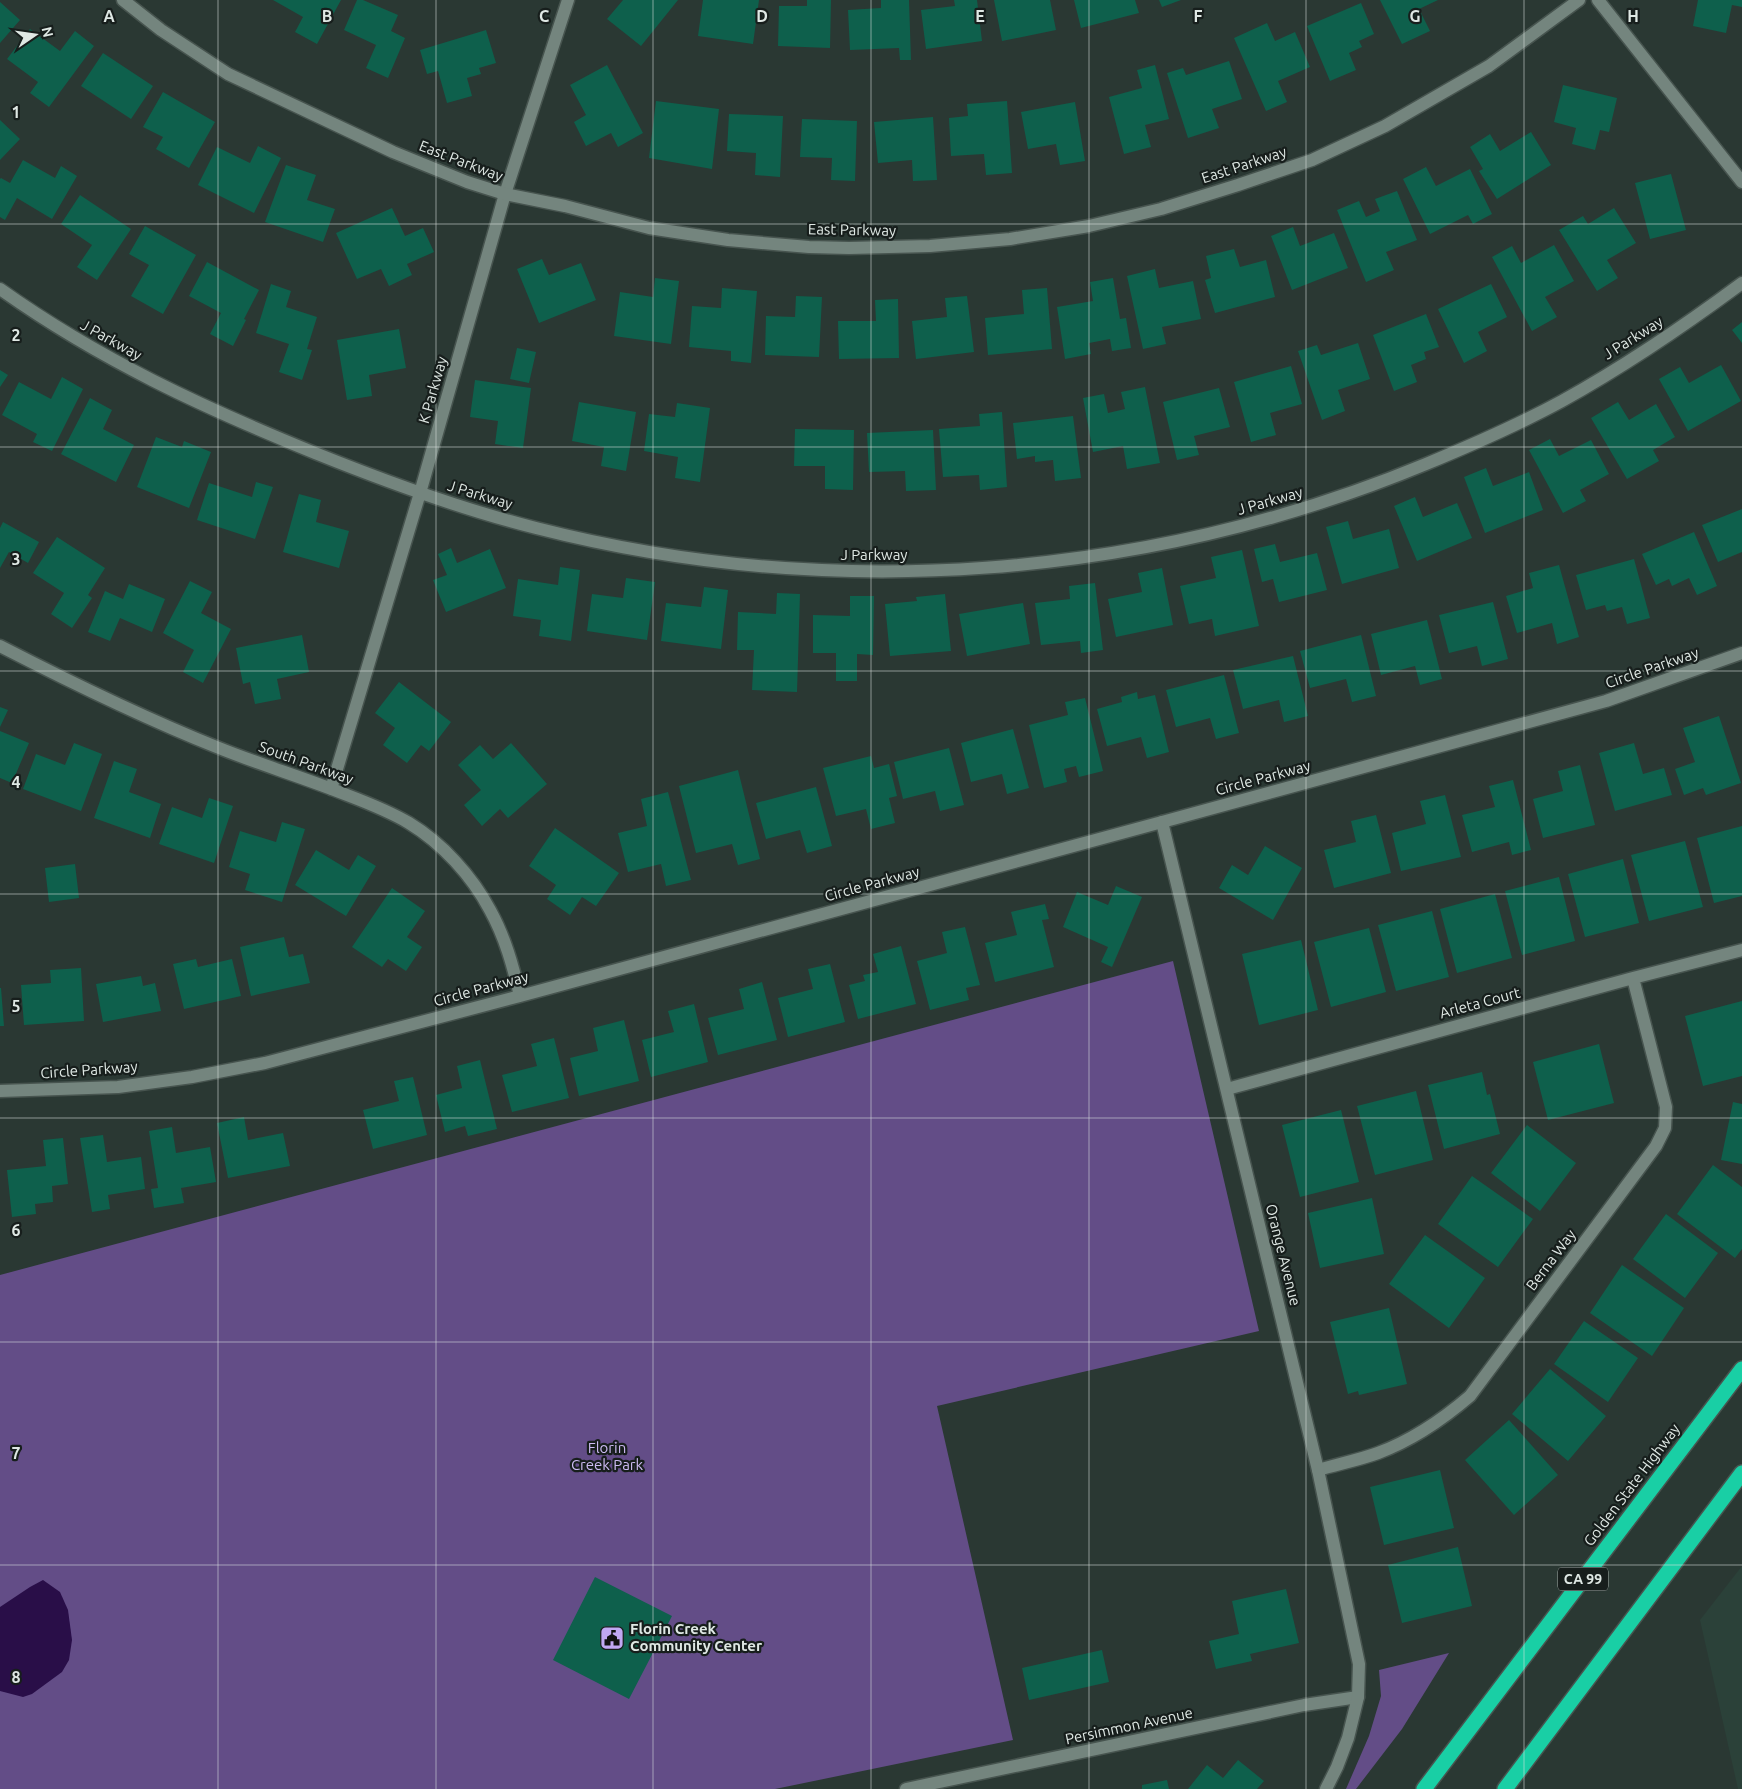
<svg xmlns="http://www.w3.org/2000/svg" width="1742" height="1789" viewBox="0 0 1742 1789" font-family="Ubuntu,sans-serif">
<rect width="100%" height="100%" fill="#2a3833"/>
<path fill="#2b4139" d="M1742 1566V1789H1738L1700 1620Z"/>
<path fill="#634d87" d="M1173 961 1259 1331 937 1406 1013 1740 775 1789H0V1275Z
M1449 1653 1402 1729 1356 1789H1346L1369 1736 1381 1696 1379 1670Z"/>
<path fill="#290e48" d="M43 1580 60 1592 68 1610 72 1640 69 1660 62 1672 32 1694 23 1697 0 1691V1607L30 1587Z"/>
<path fill="#0e604c" d="M273 0H341L317 44 295 32 303 17Z
M357 0H363L398 15 391 31 405 38 388 78 366 68 376 45 344 30Z
M623 0H678L641 46 607 19Z
M703 0H759L753 44 698 36Z
M807 0H831L830 48 778 46 779 6H807Z
M881 0H909L911 60H900L899 48 850 50 848 10 881 8Z
M954 0H977L982 41 926 49 921 10 955 6Z
M994 0H1050L1056 30 1002 41Z
M1074 0H1135L1139 13 1081 28Z
M1159 0H1181L1162 7Z
M1380 0H1438L1419 9 1430 31 1402 44Z
M1698 0H1742V7L1732 5 1726 33 1693 26Z
M0 2 20 20 0 43Z
M1361 3 1374 34 1359 41 1362 47 1349 53 1356 70 1330 81 1307 26Z
M1267 23 1275 41 1295 32 1310 67 1278 81 1287 102 1266 111 1234 38Z
M30 29 60 51 75 31 94 46 49 107 30 93 38 82 7 59Z
M486 30 496 63 479 68 481 74 467 78 472 96 447 103 438 71 427 74 420 50Z
M103 53 153 86 131 119 81 86Z
M1229 61 1242 99 1212 109 1219 128 1188 138 1167 73 1183 68 1186 75Z
M607 65 643 133 618 147 611 133 586 146 574 122 586 115 570 85Z
M1155 65 1169 119 1145 125 1151 147 1124 154 1109 97 1142 88 1137 70Z
M1563 85 1617 98 1609 132 1600 130 1595 150 1572 144 1576 128 1554 122Z
M163 92 215 122 189 168 156 149 163 137 143 127Z
M656 101 719 109 712 169 649 158Z
M1007 101 1012 173 986 175 984 154 951 156 949 118 968 116 967 104Z
M1075 102 1085 161 1060 165 1056 144 1028 149 1021 112Z
M729 114 783 116 780 177 755 175 756 153 727 151Z
M933 117 937 180 913 181 912 160 878 163 874 122Z
M802 119 857 121 855 181 831 180 832 158 800 157Z
M0 120 20 139 0 160Z
M1531 132 1551 165 1497 199 1479 171 1483 169 1470 147 1490 134 1500 151Z
M258 146 281 158 254 213 198 185 217 147 250 163Z
M23 160 55 178 61 166 77 176 52 219 17 198 5 220 0 217V179L1 178 10 183Z
M286 165 316 175 307 200 335 209 323 242 265 222Z
M1426 167 1436 186 1470 169 1492 214 1473 224 1468 215 1430 234 1403 179Z
M1671 174 1686 230 1650 239 1635 183Z
M1397 191 1417 240 1386 252 1394 270 1366 282 1337 210 1359 201 1366 217 1380 211 1375 199Z
M80 195 131 229 97 280 77 267 92 245 61 224Z
M392 208 405 236 423 228 434 252 407 264 412 275 389 286 381 269 357 279 336 233Z
M1614 208 1636 243 1607 260 1618 278 1597 291 1559 230 1583 216 1588 224Z
M145 226 196 255 163 314 131 296 149 265 129 254Z
M1293 227 1300 246 1334 233 1348 268 1292 290 1271 236Z
M1554 245 1574 281 1545 297 1557 317 1532 331 1492 257 1512 246 1521 263Z
M1234 249 1240 267 1266 260 1275 297 1215 313 1205 280 1211 278 1206 256Z
M542 259 549 275 581 263 596 300 539 323 517 269Z
M207 262 259 290 244 319 246 320 233 346 210 334 221 313 189 296Z
M1155 269 1159 288 1193 281 1201 319 1162 327 1166 344 1143 349 1127 276Z
M655 278 679 281 671 344 614 336 620 292 653 297Z
M1113 278 1120 319 1126 318 1131 348 1112 351 1110 339 1089 343 1091 354 1065 359 1057 307 1093 301 1090 282Z
M271 284 291 291 286 307 317 317 307 349 312 350 302 380 279 372 289 344 256 333Z
M1491 284 1507 317 1478 332 1487 351 1464 363 1438 309Z
M722 288 757 291 751 363 731 361V351L689 347 692 306 721 308Z
M1047 288 1052 349 988 355 985 318 1024 314 1022 290Z
M796 296 822 297 819 357 765 355 766 316 795 317Z
M967 296 974 352 916 359 912 321 947 317 945 298Z
M898 299 899 358 839 359 838 321H876L875 300Z
M1426 314 1439 347 1424 352 1426 359 1411 365 1417 382 1394 391 1373 335Z
M1742 322V343L1732 330Z
M399 329 406 368 369 375 372 396 347 400 337 340Z
M1358 343 1370 379 1338 390 1345 411 1322 420 1298 351 1317 345 1321 355Z
M517 348 536 352 529 383 510 379Z
M1721 365 1741 401 1688 431 1659 379 1680 367 1689 383Z
M1291 366 1302 404 1270 413 1276 435 1251 442 1234 382Z
M0 370 8 375 0 387Z
M62 377 83 389 52 451 33 442 37 434 2 415 19 382 51 399Z
M475 380 531 388 523 448 495 444 498 421 470 417Z
M1145 387 1160 463 1127 469 1123 446 1093 452 1083 398 1104 394 1108 413 1125 409 1121 392Z
M1219 388 1230 427 1194 436 1199 455 1177 460 1163 402Z
M90 398 112 410 103 429 134 445 116 482 61 454Z
M579 402 636 412 626 471 601 466 604 447 572 441Z
M1618 402 1629 420 1656 404 1675 437 1653 450 1659 461 1627 479 1591 418Z
M677 403 710 408 700 482 675 478 678 457 644 451 649 414 675 417Z
M1002 412 1007 487 980 490 979 475 943 477 939 429 980 426 979 414Z
M1073 416 1081 478 1055 481 1053 460 1035 462V456L1017 459 1013 423Z
M795 429 854 430 853 490 825 489V466H794Z
M933 430 936 490 906 491 905 471 869 472 867 433Z
M156 437 182 447 184 441 211 452 189 508 137 487Z
M1550 439 1559 456 1591 440 1609 474 1580 490 1586 501 1563 513 1529 450Z
M1486 468 1493 486 1529 472 1543 510 1485 533 1464 477Z
M256 482 273 487 255 539 197 520 209 483 252 497Z
M299 494 321 500 316 522 349 531 339 568 283 552Z
M1415 497 1423 517 1457 503 1472 538 1417 561 1394 506Z
M1742 509V552L1718 562 1702 525Z
M1348 521 1353 539 1389 529 1399 568 1342 584 1326 527Z
M3 522 39 542 28 563 9 552 0 568V528Z
M1694 532 1717 586 1697 595 1689 578 1672 586 1669 579 1656 585 1642 554Z
M57 537 105 568 88 595 92 598 72 628 51 614 64 593 33 573Z
M1275 544 1280 562 1317 553 1327 590 1279 602 1273 579 1262 582 1254 549Z
M451 548 457 563 490 549 506 588 446 612 433 580 447 575 438 554Z
M1242 550 1259 626 1215 636 1212 619 1189 624 1180 586 1216 578 1211 557Z
M1634 559 1650 618 1627 624 1622 607 1607 611 1605 605 1586 610 1576 575Z
M1559 565 1579 637 1557 644 1552 623 1517 633 1506 596 1533 588 1529 573Z
M560 567 580 570 571 641 539 636 541 620 513 616 518 579 558 585Z
M1162 568 1173 625 1116 637 1108 599 1142 592 1138 573Z
M626 578 655 582 647 640 587 631 592 594 623 598Z
M190 581 212 592 201 613 231 629 203 683 183 672 194 650 163 633Z
M1095 583 1103 650 1081 653 1080 641 1041 645 1035 603 1070 599 1069 586Z
M129 584 165 599 152 632 120 618 110 641 88 632 105 591 123 599Z
M704 587 728 590 721 649 661 641 666 603 701 607Z
M777 593 800 594 797 692 752 690 754 650H737L738 612 776 614Z
M945 594 951 651 890 656 885 604 917 601 916 597Z
M850 596H874L873 655 857 654V681H836V653H813V615L850 616Z
M1493 602 1508 659 1482 666 1477 646 1449 653 1439 615Z
M1023 603 1030 644 967 656 959 614Z
M1427 620 1442 679 1420 685 1415 666 1381 675 1371 634Z
M302 635 309 672 277 679 281 699 255 704 250 682 243 684 236 648Z
M1361 635 1376 696 1352 702 1346 679 1310 688 1300 651Z
M1293 656 1308 716 1284 722 1279 700 1243 709 1233 670Z
M1224 675 1239 733 1216 739 1210 718 1176 727 1166 690Z
M399 682 451 722 429 751 421 745 407 763 383 745 395 728 375 713Z
M1137 692 1138 699 1155 695 1169 752 1147 758 1141 737 1107 746 1097 709 1122 702 1121 697Z
M1085 698 1103 771 1079 777 1076 766 1064 769 1067 782 1044 788 1029 725 1068 715 1065 702Z
M0 707 8 710 0 727Z
M1719 716 1741 783 1706 795 1703 788 1684 795 1675 769 1695 762 1683 728Z
M1013 729 1029 788 1007 794 1002 774 971 782 961 743Z
M0 731 29 743 12 783 0 778Z
M74 743 102 754 81 811 23 789 36 754 65 765Z
M511 743 547 784 508 818 500 809 482 826 464 805 481 790 458 765 480 745 493 759Z
M1634 743 1643 774 1664 768 1672 795 1615 811 1599 753Z
M949 748 964 805 940 811 935 791 903 799 894 762Z
M871 756 874 768 889 764 897 796 889 798 895 823 871 829 866 809 836 816 823 768Z
M114 761 137 769 129 792 161 804 150 838 94 818Z
M1580 765 1595 825 1543 838 1533 799 1563 791 1558 771Z
M738 770 760 859 738 865 732 844 696 853 679 786Z
M1513 780 1531 850 1512 855 1509 842 1472 852 1462 815 1495 807 1489 786Z
M816 787 832 846 807 853 800 830 766 839 756 803Z
M668 792 691 880 666 886 661 864 628 872 618 833 647 826 641 799Z
M1445 795 1461 857 1401 871 1392 833 1426 824 1420 801Z
M209 798 233 806 214 863 159 844 172 807 202 818Z
M1376 815 1391 873 1334 888 1324 850 1356 842 1351 821Z
M282 822 305 829 282 902 245 890 250 874 229 867 240 831 276 842Z
M1742 826V896L1714 903 1697 838Z
M555 828 619 873 596 906 582 897 570 915 547 899 556 885 529 866Z
M1685 841 1703 907 1649 921 1631 855Z
M1265 846 1302 868 1273 920 1219 888 1232 865 1248 875Z
M316 850 349 870 358 855 376 866 346 916 295 885Z
M1623 859 1639 923 1585 937 1568 874Z
M75 864 79 898 49 902 45 868Z
M1559 877 1575 941 1522 955 1505 891Z
M1116 886 1142 897 1112 967 1101 962 1108 947 1063 927 1077 892 1108 905Z
M392 888 425 911 407 937 422 947 406 971 388 959 382 967 352 947Z
M1495 894 1512 958 1457 973 1440 909Z
M1045 904 1049 919 1042 920 1054 967 995 982 985 943 1017 935 1011 912Z
M1432 911 1449 977 1396 991 1378 925Z
M965 927 980 985 966 988 969 1000 930 1010 917 961 947 953 942 932Z
M1369 928 1386 992 1331 1007 1314 942Z
M284 937 289 957 303 954 310 983 251 996 240 947Z
M1301 940 1318 1010 1259 1025 1242 954Z
M901 946 916 1004 858 1019 849 985 865 981 863 975 878 972 873 954Z
M196 959 198 967 232 959 241 996 184 1009 173 964Z
M830 964 845 1022 788 1037 778 998 813 989 808 969Z
M81 968 84 1021 24 1025 21 985 51 983 50 970Z
M141 976 143 986 155 983 161 1011 103 1022 96 984Z
M762 982 777 1040 718 1055 708 1018 744 1009 739 989Z
M0 988H1L4 1026H0Z
M1742 1001V1076L1703 1086 1685 1016Z
M694 1004 708 1062 651 1077 642 1040 674 1032 668 1011Z
M624 1020 639 1081 579 1096 570 1058 598 1051 593 1028Z
M554 1038 569 1098 512 1112 502 1075 537 1066 531 1044Z
M1599 1044 1614 1103 1548 1120 1533 1062Z
M480 1060 497 1129 468 1136 465 1126 445 1132 436 1095 462 1088 457 1066Z
M1482 1072 1487 1095 1490 1094 1500 1134 1444 1149 1428 1085Z
M413 1077 427 1135 373 1149 363 1110 399 1101 394 1081Z
M1416 1091 1433 1160 1375 1175 1357 1106Z
M1733 1102 1742 1104V1164L1721 1160Z
M1341 1110 1359 1182 1300 1197 1282 1125Z
M244 1117 248 1140 283 1133 290 1166 228 1178 217 1123Z
M1527 1125 1576 1163 1540 1211 1491 1173Z
M172 1127 176 1153 210 1147 216 1182 181 1188 184 1203 154 1208 151 1189 158 1188 149 1131Z
M103 1135 107 1162 141 1157 145 1189 108 1195 110 1209 92 1212 80 1138Z
M63 1138 68 1184 52 1186 53 1202 35 1204 36 1214 12 1217 7 1170 46 1166 43 1140Z
M1713 1165 1742 1187V1249L1735 1258 1677 1214Z
M1472 1176 1533 1219 1498 1267 1438 1224Z
M1372 1198 1384 1254 1320 1268 1308 1213Z
M1666 1214 1718 1253 1685 1298 1633 1259Z
M1425 1235 1485 1278 1449 1328 1389 1284Z
M1622 1265 1684 1308 1652 1356 1590 1313Z
M1389 1308 1407 1384 1359 1395 1358 1391 1348 1394 1330 1322Z
M1584 1321 1638 1358 1608 1402 1554 1364Z
M1550 1369 1606 1416 1568 1461 1512 1414Z
M1509 1420 1558 1475 1514 1515 1465 1460Z
M1440 1470 1454 1528 1384 1545 1370 1487Z
M1458 1547 1472 1606 1402 1623 1388 1565Z
M595 1577 672 1616 629 1699 553 1660Z
M1286 1589 1299 1643 1250 1654 1252 1661 1216 1669 1209 1641 1239 1634 1232 1601Z
M1102 1650 1109 1682 1029 1700 1022 1668Z
M1238 1760 1264 1781 1257 1789H1188L1207 1765 1223 1778Z
M1167 1780 1169 1789H1142V1785Z"/>
<g fill="none" stroke-linecap="round" stroke-linejoin="round">
<g stroke="#47544f" stroke-width="15">
<path id="minor" d="M1598 0 1742 182
M0 289C100 360 202 407 315 453 387 482 460 509 536 528 830 603 1146 580 1426 464 1472 445 1518 425 1562 401 1625 366 1684 326 1742 283
M0 646C72 683 144 718 219 748 261 765 305 778 347 795 368 803 389 811 409 823 442 843 472 876 490 910 505 937 513 966 520 996
M331 789 420 493 505 194 568 0
M1227 1089 1633 978 1742 950
M0 1091 118 1087 192 1077 265 1063 520 996 1162 822
M1318 1470C1338 1464 1359 1460 1378 1453 1413 1440 1442 1420 1470 1396L1656 1146 1665 1128 1666 1107 1633 978
M906 1789 1304 1705 1358 1697"/>
</g>
<g stroke="#47544f" stroke-width="15">
<path id="tertiary" d="M123 0 161 30 228 74 393 152 467 182 505 194 565 206 649 228 728 240 809 247 849 248 930 246 1010 239 1089 226 1161 209 1238 185 1312 160 1385 126 1489 66 1579 0
M1326 1789 1337 1767 1348 1738 1358 1697 1359 1664 1318 1470 1162 822 1606 701 1742 653"/>
</g>
<g stroke="#47544f" stroke-width="18">
<path id="motorway" d="M1424 1789 1742 1369
M1505 1789 1742 1473"/>
</g>
<use href="#minor" stroke="#74857e" stroke-width="12"/>
<use href="#tertiary" stroke="#74857e" stroke-width="12"/>
<use href="#motorway" stroke="#19cfa5" stroke-width="15"/>
</g>
<path fill="none" stroke="#dfe8e4" stroke-width="1" stroke-opacity="0.55" d="M218 0V1789M436 0V1789M653 0V1789M871 0V1789M1089 0V1789M1306 0V1789M1524 0V1789M0 224H1742M0 447H1742M0 671H1742M0 894H1742M0 1118H1742M0 1342H1742M0 1565H1742"/>
<defs>
<g id="civic-square" transform="scale(1.25)"><rect x="-9" y="-9" width="18" height="18" rx="4" fill="#c1a8f3" stroke="#171e1c"/><path d="M-.6-6.5H3V-4.5H.6V-3L4-1V1h2V6H-6V1h2V-1L-.6-3ZM-1.2 2.5V6h2.4V2.5Z" fill="#111"/></g>
</defs>
<g fill-rule="evenodd">
<use href="#civic-square" x="612" y="1638"/>
</g>
<g text-anchor="middle" stroke-width="4.5" stroke-linejoin="round" paint-order="stroke">
<rect fill="#171e1c" stroke="#a3aba8" stroke-width="1" x="1558" y="1567.5" width="50" height="23" rx="4"/>
<g font-size="14" font-weight="bold" fill="#dfe8e4">
<text x="1583" y="1584">CA 99</text>
</g>
<g font-size="15" fill="#dfe8e4" stroke="#171e1c">
<text transform="translate(461 161) rotate(21)" y="5">East Parkway</text>
<text transform="translate(1244 165) rotate(-18)" y="5">East Parkway</text>
<text transform="translate(852 230) rotate(1)" y="5">East Parkway</text>
<text transform="translate(1633 338) rotate(-32)" y="5">J Parkway</text>
<text transform="translate(111 340) rotate(29)" y="5">J Parkway</text>
<text transform="translate(433 390) rotate(-74)" y="5">K Parkway</text>
<text transform="translate(480 495) rotate(17)" y="5">J Parkway</text>
<text transform="translate(1270 501) rotate(-16)" y="5">J Parkway</text>
<text x="874" y="560">J Parkway</text>
<text transform="translate(1652 668) rotate(-19)" y="5">Circle Parkway</text>
<text transform="translate(306 763) rotate(20)" y="5">South Parkway</text>
<text transform="translate(1263 778) rotate(-15)" y="5">Circle Parkway</text>
<text transform="translate(872 884) rotate(-15)" y="5">Circle Parkway</text>
<text transform="translate(481 989) rotate(-15)" y="5">Circle Parkway</text>
<text transform="translate(1480 1003) rotate(-15)" y="5">Arleta Court</text>
<text transform="translate(89 1070) rotate(-4)" y="5">Circle Parkway</text>
<text transform="translate(1283 1255) rotate(76)" y="5">Orange Avenue</text>
<text transform="translate(1551 1260) rotate(-53)" y="5">Berna Way</text>
<text transform="translate(1632 1485) rotate(-53)" y="5">Golden State Highway</text>
<text transform="translate(1129 1726) rotate(-12)" y="5">Persimmon Avenue</text>
</g>
<g font-size="15" fill="#ccbaf1" stroke="#171e1c">
<text x="607" y="1453">Florin<tspan x="607" dy="17">Creek Park</tspan></text>
</g>
<g font-size="15" font-weight="bold" fill="#dfe8e4" stroke="#171e1c" text-anchor="start">
<text x="630" y="1634">Florin Creek<tspan x="630" dy="17">Community Center</tspan></text>
</g>
</g>
<g font-size="16" text-anchor="middle" font-weight="bold" fill="#dfe8e4" stroke="#171e1c" stroke-width="4.5" stroke-linejoin="round" paint-order="stroke">
<text x="109" y="22">A</text>
<text x="327" y="22">B</text>
<text x="544" y="22">C</text>
<text x="762" y="22">D</text>
<text x="980" y="22">E</text>
<text x="1198" y="22">F</text>
<text x="1415" y="22">G</text>
<text x="1633" y="22">H</text>
<text x="16" y="118">1</text>
<text x="16" y="341">2</text>
<text x="16" y="565">3</text>
<text x="16" y="788">4</text>
<text x="16" y="1012">5</text>
<text x="16" y="1236">6</text>
<text x="16" y="1459">7</text>
<text x="16" y="1683">8</text>
</g>
<g transform="translate(35 35) rotate(77)" stroke="#171e1c" stroke-width="4" paint-order="stroke">
<path d="M0-4L9 19L0 12L-9 19Z" fill="#dfe8e4"/>
<text y="-8" font-size="14" font-weight="bold" text-anchor="middle" fill="#dfe8e4">N</text>
</g>
</svg>
